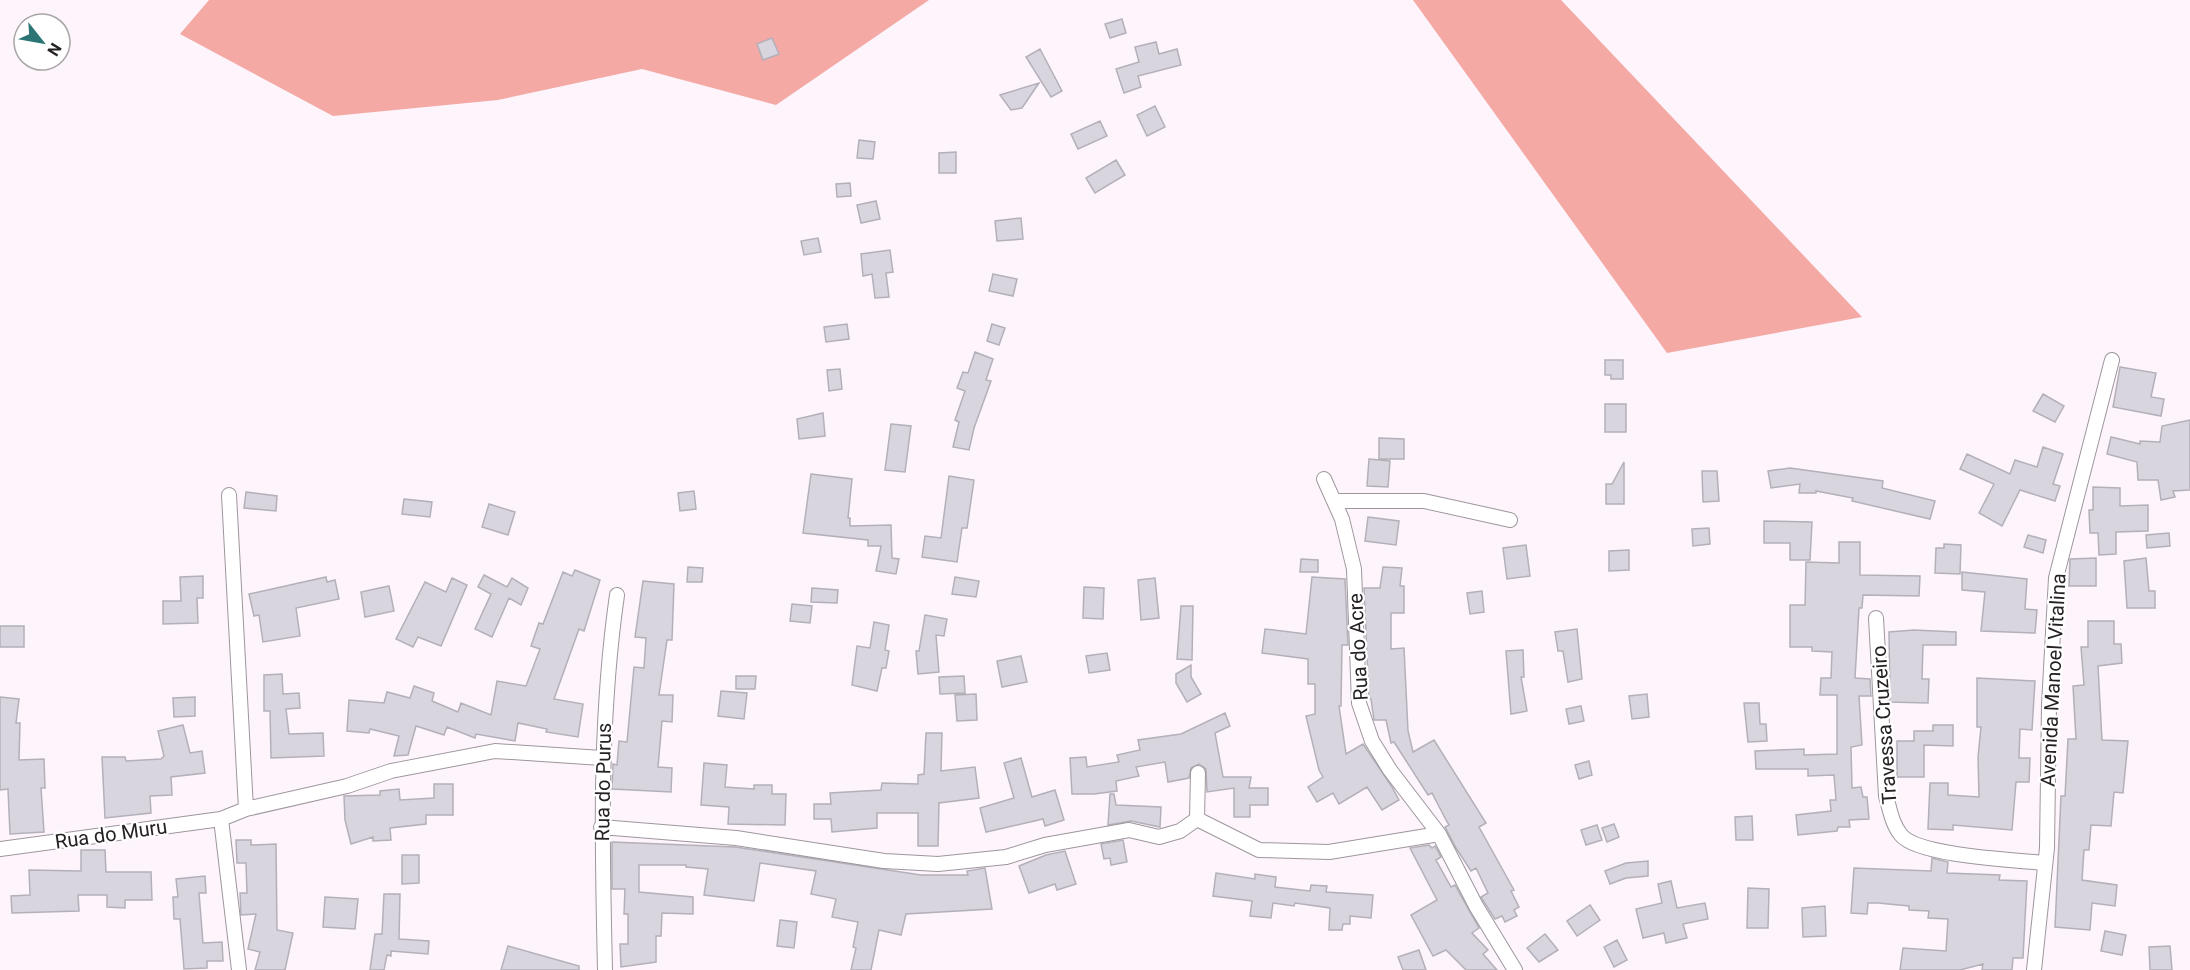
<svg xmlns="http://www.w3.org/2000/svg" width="2190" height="970" viewBox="0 0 2190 970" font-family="Roboto,sans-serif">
<rect width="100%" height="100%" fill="#fef4fc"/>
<path fill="#f4a9a4" d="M209 0H929L776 105 642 69 498 100 333 116 180 34Z
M1413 0H1561L1862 317 1667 353Z"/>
<path fill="#d8d5df" stroke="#b3b0ba" stroke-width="1.5" d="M1122 19 1126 33 1110 38 1105 24Z
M772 38 779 54 763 60 757 44Z
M1156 42 1159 54 1177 49 1181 65 1138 76 1141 87 1124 93 1116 69 1139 62 1135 47Z
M1040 49 1062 91 1051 97 1026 57Z
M1039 83 1022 108 1011 110 1000 95Z
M1155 106 1165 127 1147 136 1137 115Z
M1100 121 1107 136 1078 149 1071 134Z
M859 140 875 142 873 159 857 158Z
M956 152V173H939V153Z
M1116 160 1125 175 1095 193 1086 178Z
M850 183 851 196 837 197 836 184Z
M876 201 880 219 861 223 857 205Z
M1021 218 1023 239 997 241 995 221Z
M818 238 821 252 804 255 801 241Z
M890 250 893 272 886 273 889 297 875 298 872 274 863 276 861 254Z
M993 274 1017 279 1013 296 989 291Z
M847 324 849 339 826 342 824 327Z
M992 324 1005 328 999 345 987 341Z
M975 352 993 359 986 380 991 381 974 428 969 450 953 447 959 422 955 420 965 391 957 388 963 372 968 373Z
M1605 360H1623V379H1611V375H1605Z
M2120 367 2156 373 2151 397 2164 399 2161 416 2113 407Z
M840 369 842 389 829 391 827 370Z
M2043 394 2064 406 2055 422 2033 411Z
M1605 404H1626V432H1605Z
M823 413 825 436 799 439 797 419Z
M2190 420V490L2173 491 2175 497 2161 500 2158 480H2138L2137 462 2107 454 2111 437 2140 444V441L2160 442 2162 426Z
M891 424 911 426 905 472 885 470Z
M1379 438 1404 439V459H1379Z
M2043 447 2063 454 2053 484 2060 486 2055 501 2020 490 2002 526 1979 513 1994 484 1960 469 1967 454 2010 474 2015 460 2037 467Z
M1369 459 1390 461 1388 487 1367 486Z
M1624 462V504H1606V484H1612Z
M1790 468 1883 481 1882 488 1935 501 1930 519 1852 501 1853 498 1816 491V493H1799L1800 484 1771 488 1768 471Z
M1702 471H1717L1719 501 1703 502Z
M811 474 852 479 848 518H850V526L891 525 892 558 899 559 896 574 876 571 881 546H868V540L803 533Z
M949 476 974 480 967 528H962L957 562 922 557 925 536 941 538Z
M2093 487 2120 488V506L2148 505V531L2116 532V554L2099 555 2098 533H2090L2089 510H2093Z
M694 491 696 509 680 511 678 493Z
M246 492 277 496 276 511 244 508Z
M404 499 432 502 430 517 402 514Z
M489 504 515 512 508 535 482 527Z
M1368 517 1399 521 1396 545 1365 541Z
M1764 521 1812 522 1810 560H1790V543H1764Z
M1709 528 1710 544 1693 546 1692 529Z
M2169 533 2170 546 2147 548 2146 535Z
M2028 535 2046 540 2043 553 2024 547Z
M1839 542H1860V575L1920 576 1919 596 1863 595 1862 608H1859L1855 678 1870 679 1871 696H1859L1862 745 1851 747 1852 788 1861 787 1863 797H1867L1869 819 1849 820 1850 827H1838L1837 831 1798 835 1796 815 1831 811 1830 800H1836L1834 775 1808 776V769H1756L1755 751 1804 749V755L1837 754V695H1820L1821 678H1831L1832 652 1812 651V647H1790V605H1805L1806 562 1839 563Z
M1944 544 1961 545 1960 574 1935 573 1936 548H1944Z
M1526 545 1530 576 1507 579 1503 548Z
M1629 550V570L1609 571V551Z
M2096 558V586H2069L2070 559Z
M2146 558 2149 591H2155V608H2127L2124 561Z
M1301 559 1318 560V572H1300Z
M688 567 703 568 702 582H687Z
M1383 567 1402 568 1400 586H1404V613H1391V649L1404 648 1408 731 1413 752 1434 740 1486 823 1479 827 1514 890 1511 891 1519 907 1514 910 1517 916 1505 922 1502 916 1495 919 1484 902 1481 897 1488 893 1476 868 1471 871 1456 848 1445 827 1449 825 1446 820 1432 793 1428 795 1394 742 1391 743 1386 720H1374L1371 699H1369L1364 588H1380Z
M575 570 600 580 584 631 579 629 554 699 583 704 578 737 546 732 547 729 518 723 515 741 476 734 475 738 447 727 444 735 416 726 408 755 394 756 399 736 370 729 369 733 347 731 349 700 384 703 387 692 410 698 414 686 434 693 432 701 458 712 461 703 491 715 497 681 526 686 540 649 531 646 539 623 543 624 563 572 572 576Z
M1962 572 2027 579 2025 609 2037 610 2035 633 1981 631 1985 592 1962 590Z
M484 575 507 587 512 578 528 588 521 605 509 598 492 637 475 629 491 594 478 587Z
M203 576V598H197L198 623 163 624V601H181L180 577Z
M326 577 327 582 335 580 339 599 296 608 300 636 263 642 259 615 254 616 249 594Z
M955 577 979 581 976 597 952 594Z
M1312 577 1345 579 1348 645H1342L1341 706H1339L1346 754 1363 744 1392 787 1399 800 1382 810 1367 787 1339 804 1333 793 1317 802 1308 787 1323 777 1319 770 1306 716 1315 714V684H1308V659L1262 653 1265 629 1306 634Z
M452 578 467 585 441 646 418 637 413 647 396 639 425 582 446 592Z
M1155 578 1159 618 1141 620 1138 580Z
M643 581 674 584 672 640H667L659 695H673L672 722 662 721 658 767 672 768 671 792 612 789 613 764 617 765 619 741 627 742 634 667 644 668 646 638 635 637Z
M389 586 394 611 365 617 361 592Z
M1084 587 1104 588 1103 619 1083 618Z
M812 588 838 590 837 603 811 602Z
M1482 591 1484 612 1470 614 1467 593Z
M792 604 812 606 810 623 790 621Z
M1181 606H1193L1192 660 1177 659Z
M925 615 947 619 944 636 936 635 939 672 918 674 916 651H919Z
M2088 621H2114V644H2121L2122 663 2098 666 2102 740 2128 741 2123 793 2114 792 2111 826 2091 825 2089 850H2084L2082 880 2117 885 2115 906 2092 903 2090 930 2055 927 2061 796H2065L2068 739H2076L2073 686 2084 685 2081 647H2088Z
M874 622 889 625 885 650 889 651 886 668H882L877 691 852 685 857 646 870 648Z
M0 626H24V647H0Z
M1577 629 1582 679 1568 682 1563 651H1558L1555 632Z
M1914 630 1956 632V645H1923L1922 679H1929L1928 703 1890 702 1889 632Z
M1523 650 1524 677H1521L1527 711 1511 714 1506 651Z
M1107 653 1110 670 1089 673 1086 656Z
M1021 656 1027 682 1002 687 997 661Z
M1191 665V677L1201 694 1187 702 1176 683V674Z
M282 674 283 694 299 693 300 708 286 709 289 734 323 733 324 756 271 758 270 711H264V675Z
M736 676H756L755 689H736Z
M964 676 965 693 940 694 939 677Z
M1977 678 2035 681 2032 730 2020 729 2019 758H2030L2029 782H2016L2012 830 1953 825V830L1928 829 1930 783H1948V795L1979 797 1978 757 1981 727H1977Z
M721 691 747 693 744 719 718 716Z
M976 694 977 720 957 721 955 695Z
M1647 694 1649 717 1632 719 1629 696Z
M0 697 19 699 16 723H20L19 760 44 759 45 788H41L44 832 10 834 8 789 0 790Z
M195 697V716L174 717 173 698Z
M1744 703H1759L1760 724H1766L1767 741 1748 742Z
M1581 706 1584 721 1569 724 1566 709Z
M1225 713 1230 726 1215 733 1223 777H1251L1249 788H1268V805H1250V817H1234V788L1207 792 1206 769 1199 764 1191 768 1189 778 1168 782 1165 762 1136 767 1139 776 1116 781 1117 791 1094 794H1072L1070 758 1086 757 1087 767 1119 762 1117 755 1140 750 1138 740 1181 734Z
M183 725 190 753 202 751 205 773 171 777 172 795 150 796 151 813 105 818 102 757H125L126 761 161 759 164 756 158 731Z
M1933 725H1953V746L1924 745V777H1897V741H1914V731H1933Z
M926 733H942L941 771 975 767 979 798 939 803 938 846H918V813H877V828L832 832 831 819H814V804H831L830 793 881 790 882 783 918 784V775L924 774Z
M1021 758 1032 797 1055 790 1064 820 1045 826 1043 819 986 832 980 808 1014 798 1004 763Z
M1589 761 1592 775 1579 779 1575 765Z
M704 763 727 765 725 787 754 789V785H772V794H786L785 825 728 824 729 807 701 805Z
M434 784H453V815H426V824L390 828 391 840 373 841V837L351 844 345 820 344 796 380 795V791L399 789 400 800 434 798Z
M1110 794H1114L1116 805 1161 807 1160 827 1131 821 1108 825Z
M1752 816 1753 840H1736L1735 817Z
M1614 824 1619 837 1607 842 1602 828Z
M1597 825 1602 840 1586 845 1581 830Z
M236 840H251V845L276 844 277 930 293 933 285 970H255L260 952 248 949 256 914 241 915 240 893H247L246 863H237Z
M1123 840 1127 862 1111 865 1110 858 1104 859 1101 844Z
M612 842 735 847 921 875H968L967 871 985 868 992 909 906 914 901 935 879 930 871 970H851L856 948 853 947 858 922 832 917 836 899 811 894 816 871 760 863 754 901 704 895 708 869 686 867V865H639V892L693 897V914L662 913 661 936H656V962L621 967 620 944H628V914H624L625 889H612Z
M1429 845 1432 848 1435 846 1441 857 1436 860 1451 887 1455 885 1479 928 1472 933 1488 950 1483 954 1497 970H1466L1446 950 1433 956 1411 915 1437 900 1410 848Z
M81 850H105L106 872H151L152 900H125V908L107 907V895H78L79 911 12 913 11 896 30 895 29 870 81 871Z
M1065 851 1076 884 1057 890 1055 884 1029 893 1019 866 1046 855Z
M402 855H419V883L402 884Z
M1932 858 1948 862 1947 873 2000 875 1999 880 2027 881 2023 958H2013L2012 970H1982L1983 964 1960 970H1900L1903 948 1946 951 1948 919 1928 918 1929 911 1909 910V906L1878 903H1868L1867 914 1851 913 1854 868 1931 871Z
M1648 861V876L1626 878 1610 884 1605 871 1626 863Z
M1216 873 1255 879V874L1276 877 1275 887 1310 891 1311 885 1327 886 1326 892 1373 895 1371 918 1350 916V924H1343L1342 930H1329L1330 908 1295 903 1294 906 1273 903 1271 918 1250 916 1252 901 1213 896Z
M205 876 206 893H199L203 943 222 942 223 961H207V968L184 969 180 919H174L173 897H178L176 879Z
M1671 881 1677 908 1705 903 1708 919 1683 924 1687 938 1666 943 1664 933 1643 938 1636 909 1662 903 1658 884Z
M1748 888 1769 889 1768 928H1747Z
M384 894H400L399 939 429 941 428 954 391 951V956L387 955 384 970H370L375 934H382Z
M325 897 358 899 355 929 323 927Z
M1590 905 1600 920 1577 936 1567 921Z
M1825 906 1826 936 1803 937 1802 908Z
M780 920 797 922 794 948 777 946Z
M2105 931 2126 935 2122 955 2101 951Z
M1545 934 1558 950 1539 962 1527 948Z
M1617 940 1627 960 1614 967 1604 947Z
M508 946 579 966V970H501Z
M2170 946 2172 970H2150L2149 947Z
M1419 950 1426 970H1403L1398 957Z"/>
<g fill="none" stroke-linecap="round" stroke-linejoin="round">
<g stroke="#9e969d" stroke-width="16">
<path id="minor" d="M1324 479 1342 519 1354 569 1359 703 1372 741 1390 770 1439 834 1476 906 1515 970
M229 495 246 809
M1335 501H1424L1510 520
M1876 618 1886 796C1890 810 1892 824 1901 835 1918 856 2016 860 2045 863
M1198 773 1197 819 1259 850 1329 852 1439 834
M221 819 239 970
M601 827 736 838 884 861 938 864 1006 857 1045 845 1129 830 1159 837 1180 831 1197 819
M0 849 221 819 246 809 347 786 391 771 495 751 602 758
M605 970C602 844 599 720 617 595
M2034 970 2047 848 2049 705 2056 578 2112 360"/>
</g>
<use href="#minor" stroke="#fff" stroke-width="14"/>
</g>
<g text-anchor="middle" stroke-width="4.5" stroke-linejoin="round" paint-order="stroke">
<g font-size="20" fill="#252124" stroke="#fff">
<text transform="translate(1358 647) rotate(-93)" y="7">Rua do Acre</text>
<text transform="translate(2053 680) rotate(-87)" y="7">Avenida Manoel Vitalina</text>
<text transform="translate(1884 725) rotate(-94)" y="7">Travessa Cruzeiro</text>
<text transform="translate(603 782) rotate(-89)" y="7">Rua do Purus</text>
<text transform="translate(111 834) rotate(-8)" y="7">Rua do Muru</text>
</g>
</g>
<g transform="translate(42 42) rotate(121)"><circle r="28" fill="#ffffff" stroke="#a8a6a7" stroke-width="1.5"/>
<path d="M0-4.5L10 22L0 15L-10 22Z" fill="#2b7575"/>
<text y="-9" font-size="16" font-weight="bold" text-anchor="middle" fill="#252124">N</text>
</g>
</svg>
